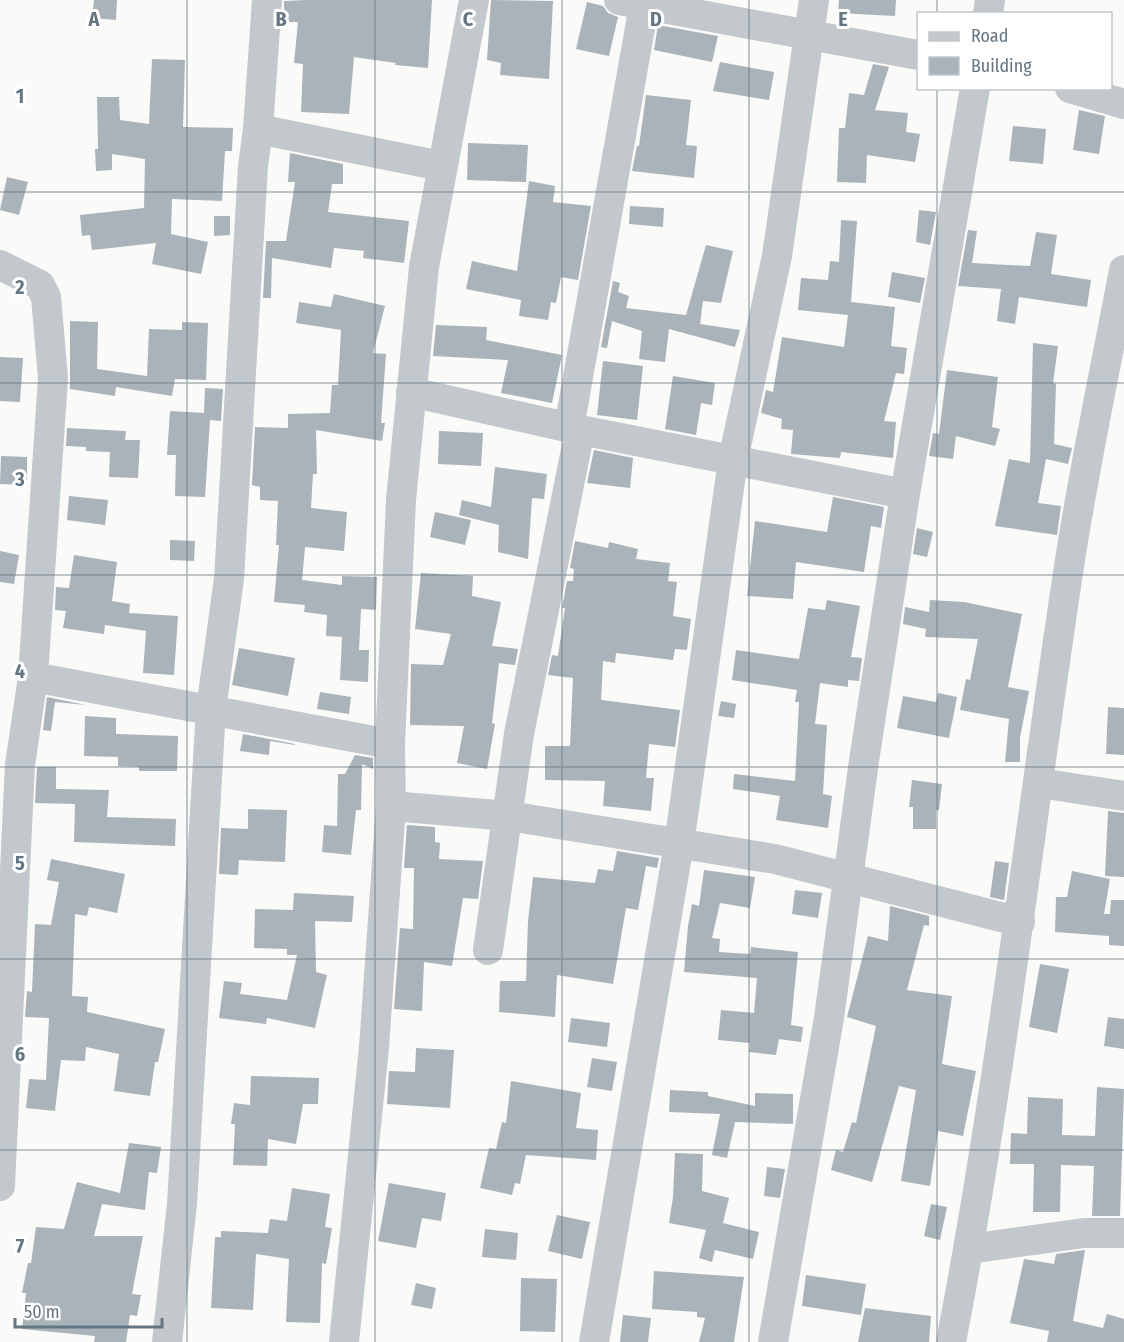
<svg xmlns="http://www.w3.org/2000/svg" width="1124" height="1342" viewBox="0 0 1124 1342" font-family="'Fira Sans Condensed',sans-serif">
<rect width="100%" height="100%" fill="#fafaf8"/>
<path fill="#aab3b9" d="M94 0H117L116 20 92 18Z
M306 0H432L428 68 395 65 396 63 354 57 349 114 301 112 303 64 294 63 298 22H284V1Z
M491 0 553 1 549 79 500 75 501 63 487 60Z
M839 0H896L895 16 838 13Z
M587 2 603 6 608 13 618 17 609 56 576 49Z
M658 25 718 36 712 62 654 50Z
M152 59 185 60 183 127 233 128 232 151H225L222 201 172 199 171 234 208 242 201 274 152 264 156 243 92 250 90 235 82 236 80 215 144 208 145 159 112 154V170L96 171 95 149H98L97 97H119L120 120 149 124Z
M720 62 774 72 769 100 713 91Z
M873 64 889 67 875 110 908 113 906 132 920 134 915 162 867 155 866 183 837 182 839 128H845L849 93 864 95Z
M646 95 691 100 686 145 697 146 694 178 632 171 637 146H639Z
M1079 110 1105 116 1099 154 1073 150Z
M1013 126 1046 129 1043 164 1009 161Z
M468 143 528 145 526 182 467 180Z
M290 153 343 164V184H332L328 212 409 221 404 263 363 258 364 251 334 248 331 268 272 258 271 298H263L266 241H286L295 182H288Z
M7 177 28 182 19 215 0 210Z
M529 181 555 186 553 202 591 206 578 280 561 277 556 303 551 302 548 320 519 316 521 300 466 289 472 261 517 271Z
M630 206 664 208 663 227 629 224Z
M919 210 936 212 930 245 916 242Z
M214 216H230V235L214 236Z
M841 220 857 221 851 302 895 307 891 346 907 348 904 374 896 373 884 421 896 422 893 458 841 452 840 458 791 454 793 430 781 429 782 419 761 413 766 390 773 392 782 337 844 347 848 315 798 310 801 278 828 280 830 261 839 262Z
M968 230 977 231 972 263 1030 266 1036 232 1057 235 1051 274 1091 280 1087 307 1019 297 1015 324 997 321 1001 289 958 286Z
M706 245 733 251 721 303 703 301 700 324 740 330 735 347 669 329 665 362 639 359 642 331 612 321 607 348 601 347 613 281 620 283 618 292 629 296 626 308 686 315Z
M892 272 925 278 920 303 888 297Z
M334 294 385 306 373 353 386 354 381 423H385L382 441 316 430 317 474H313L311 508 347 512 344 551 305 547 302 580 342 585V576L377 577 376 610 361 609 359 650H369L368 682 340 680 342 637 326 636 327 615 304 612 305 605 274 602 279 545H276L278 501 260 500V487L252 485 255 427 288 428V414L330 413 332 385H338L341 330 296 323 299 302 331 307Z
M70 321 98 322 97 369 147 376 149 329 182 330V322L208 323 206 380 175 379 172 396 116 387 115 396 70 389Z
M436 325 487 327 486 340 562 355 552 403 501 393 508 360 433 356Z
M1033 343 1058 346 1053 383 1056 384 1054 444 1072 448 1068 464 1046 459 1038 503 1061 506 1057 535 995 526 1009 459 1030 463Z
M0 357 23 358 20 402 0 401Z
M603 361 643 366 637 420 597 415Z
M947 370 998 377 992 427 1000 429 995 446 956 436 953 459 929 456 933 433 939 434Z
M673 376 715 383 712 405 701 403 696 435 665 429Z
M205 388 223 389 221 421 210 420 205 497 175 496 176 455H167L170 411 204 413Z
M67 428 126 431 125 440H140L138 478 109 477 110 452 86 451V447L66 446Z
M439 431 483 433 481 466 438 464Z
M594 450 633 458 630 488 587 483Z
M1 456 27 457V485L0 484Z
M495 467 547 474 544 499 532 498 528 559 498 552 499 525 459 515 462 500 491 507Z
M69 496 108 500 105 525 67 520Z
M833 497 884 507 881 528 871 526 864 572 796 562 793 599 747 596 755 521 827 532Z
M435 512 471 520 465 545 430 537Z
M917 528 933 532 927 557 913 554Z
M170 540 195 541 194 561 170 560Z
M575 541 608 548 609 542 638 549 636 559 670 563 668 581 677 582 673 616 691 619 687 650 675 649 673 660 616 653 615 663 603 661 601 700 680 710 675 747 649 744 646 778H654L651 811 603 806 605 781 545 780V746H570L573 678 548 675 552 655 558 656 565 608H562L567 581H573L574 569 570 568Z
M0 551 19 555 14 584 0 582Z
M74 555 117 562 112 601 130 604 129 613 178 616 174 675 143 673 146 631 105 625 104 634 63 628 66 611 55 610 56 587 69 588Z
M421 573 473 576 472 596 501 602 492 646 518 649 515 665 499 663 492 723 495 724 487 769 457 763 464 726 410 725 411 664 443 665 451 634 415 629Z
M827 600 860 606 851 657 862 658 859 681 848 680V687L820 683 815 724 827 725 823 794 832 796 828 828 776 820 780 796 733 789 734 774 795 781 799 702H795L797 690 732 680 736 650 799 659 808 608 825 610Z
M930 600 964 602 1022 614 1008 687 1029 691 1020 738V762H1005L1009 719 960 710 966 679 970 680 978 639 925 637 926 629 903 624 905 607 929 612Z
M239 648 295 658 288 696 232 685Z
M320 692 351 697 349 714 317 709Z
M938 693 957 697 949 738 897 728 903 696 936 702Z
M47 697 86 705 55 702 51 731 43 730Z
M721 701 736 704 734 718 718 716Z
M1108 707 1124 708V755L1106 754Z
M85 716 116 718V734L178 736 177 771H139V767L118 766V757L84 756Z
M243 734 295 744V745L270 741 269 755 240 751Z
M355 755 373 758V769L362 764 361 810H356L351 855 322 852 324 825 337 826 338 774H345Z
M37 767H56V789L109 790 107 817 176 819 175 846 74 842 75 804 35 803Z
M912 780 942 784 939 810H936V829H913V807H909Z
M248 809 287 810 285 862 239 860 238 875 219 874 221 828 248 829Z
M1108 811 1124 813V877L1105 876Z
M407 825 435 827V842L440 843 439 859 483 861 478 899 463 898 452 966 424 962 422 1011 394 1009 400 928 413 929 414 868H404Z
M617 851 659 858 657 868 646 866 638 910 626 908 613 984 557 975 555 1017 499 1012 500 981H526L528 921 533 877 595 883 598 869 613 871Z
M51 859 125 874 117 913 89 907 87 916 75 914 72 996 88 997 87 1012 165 1029 158 1062H155L150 1096 114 1091 119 1054 86 1047 85 1061 61 1060 55 1111 26 1108 29 1079 46 1080 49 1018 25 1017 27 991 32 992 35 924 51 925 59 882 47 880Z
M995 861 1009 863 1004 900 990 897Z
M704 870 755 877 750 908 720 903 712 938 720 939 719 952 750 954 751 947 798 952 791 1025 803 1027 801 1042 779 1039 776 1055 749 1052 750 1043 718 1040 721 1010 754 1013 757 978 684 972 688 926 692 904 699 906Z
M1072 871 1110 879 1104 914H1110L1111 900H1124V946L1109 945V936L1055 932 1056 897H1067Z
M795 890 822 893 818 918 792 914Z
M294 893 354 896 352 922 315 921 316 972 327 975 315 1028 267 1018 266 1024 219 1018 224 981 242 983 240 994 287 1000 297 955H287V949L254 948 255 909 293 910Z
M890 906 929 916V926L924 925 907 990 952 996 942 1064 976 1071 963 1136 938 1131 930 1186 901 1181 916 1090 899 1086 872 1182 831 1170 836 1150 843 1152 852 1122 856 1123 876 1026 847 1017 868 936 888 941Z
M1040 964 1069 969 1057 1033 1029 1027Z
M1108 1017 1124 1019V1049L1104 1046Z
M571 1018 610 1023 607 1047 568 1042Z
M416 1048 454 1050 450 1108 387 1104 389 1071 415 1072Z
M592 1058 617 1062 612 1091 587 1087Z
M251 1076 319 1078 318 1104H303L296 1144 268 1139 267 1166 233 1165 235 1124H231L234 1103 250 1105Z
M511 1081 581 1093 576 1128 598 1130 596 1160 526 1155 520 1184 515 1183 512 1195 480 1188 489 1148 496 1149 502 1122 506 1123Z
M1097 1087 1124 1089 1120 1216H1092L1094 1166 1061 1165 1060 1212H1033L1034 1164H1010L1011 1133 1027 1134 1028 1097 1063 1099 1062 1135 1095 1136Z
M670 1090 708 1092V1096L755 1106V1093L793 1094V1124L735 1122 727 1158 712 1155 720 1114 669 1112Z
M129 1143 161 1147 157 1173 149 1172 145 1210 102 1204 94 1236H143L132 1294 141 1295 137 1316 130 1315 126 1342H94L95 1336 22 1329 26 1293H22L28 1263H31L36 1227 64 1229 77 1182 120 1193Z
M675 1153 703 1154 702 1191 729 1198 723 1223 759 1232 753 1259 715 1250 712 1262 699 1258 706 1230 669 1223 673 1197Z
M767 1167 785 1169 780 1198 764 1196Z
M389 1183 446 1193 441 1221 422 1218 416 1248 378 1241Z
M292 1188 330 1194 325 1227 332 1228 326 1264 322 1263 320 1323 286 1322 289 1259 256 1254 253 1310 211 1308 215 1237H221V1231L268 1233 270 1219 287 1221Z
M931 1204 947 1207 940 1240 924 1236Z
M557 1215 590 1222 582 1259 548 1251Z
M485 1229 518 1233 516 1260 482 1257Z
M1085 1250 1073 1321 1103 1328 1107 1314 1124 1319V1342H1047L1049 1331 1010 1323 1024 1259 1054 1264 1056 1254Z
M654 1271 744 1277 734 1342H699L705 1318 697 1317V1312L652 1309Z
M806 1275 866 1284 861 1315 802 1306Z
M521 1278 557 1279 555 1332 520 1331Z
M416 1283 436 1288 432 1309 411 1305Z
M865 1308 931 1316 929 1342H858Z
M623 1315 651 1318 648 1342H620Z"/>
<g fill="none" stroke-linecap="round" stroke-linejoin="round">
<path stroke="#c3c8cc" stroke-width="30" d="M619 0 918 55
M988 14 990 0
M1070 88 1124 104
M258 129 441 166
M0 265 40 285 46 297 53 378 33 677 20 765 0 1186
M411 392 580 430 905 494
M569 428 645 0
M33 677 390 744 391 806 374 1047 344 1342
M390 744 401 500 424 267 474 0
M1039 783 1124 796
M391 806 509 816 775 859 1020 922
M488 950 519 734 580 430
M969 1249 1084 1233H1124
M167 1342 182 1204 211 709 229 579 253 166 258 129 267 0
M594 1342 679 844 733 460 777 256 814 0
M773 1342 829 1018 864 761 905 494 975 88
M951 1342C1001 1083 1030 821 1070 560 1085 463 1106 366 1124 270"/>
</g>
<path fill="none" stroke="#657683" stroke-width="1.5" stroke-opacity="0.55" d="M187 0V1342M375 0V1342M562 0V1342M749 0V1342M937 0V14M937 88V1342M0 192H1124M0 383H1124M0 575H1124M0 767H1124M0 959H1124M0 1150H1124"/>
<g font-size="20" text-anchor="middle" font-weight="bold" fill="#657683" stroke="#fff" stroke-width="6" stroke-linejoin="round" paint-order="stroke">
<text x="94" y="26">A</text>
<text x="281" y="26">B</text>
<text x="468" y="26">C</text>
<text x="656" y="26">D</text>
<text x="843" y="26">E</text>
<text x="20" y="103">1</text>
<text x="20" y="294">2</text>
<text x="20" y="486">3</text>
<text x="20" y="678">4</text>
<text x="20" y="870">5</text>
<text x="20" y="1061">6</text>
<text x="20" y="1253">7</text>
</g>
<rect x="917" y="12" width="195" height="78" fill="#ffffff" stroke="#c1c8cd" stroke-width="1.5"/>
<rect x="929" y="32" width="30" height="9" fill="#c3c8cc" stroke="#c1c8cd" stroke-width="1.5"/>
<text x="971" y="42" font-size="18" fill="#657683">Road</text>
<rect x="929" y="57" width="30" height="18" fill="#aab3b9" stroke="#c1c8cd" stroke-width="1.5"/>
<text x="971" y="72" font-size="18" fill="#657683">Building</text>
<path d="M15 1318v9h147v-9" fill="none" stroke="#657683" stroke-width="3"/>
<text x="24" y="1318" font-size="18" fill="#657683" stroke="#ffffff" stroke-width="4.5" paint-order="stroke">50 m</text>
</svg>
